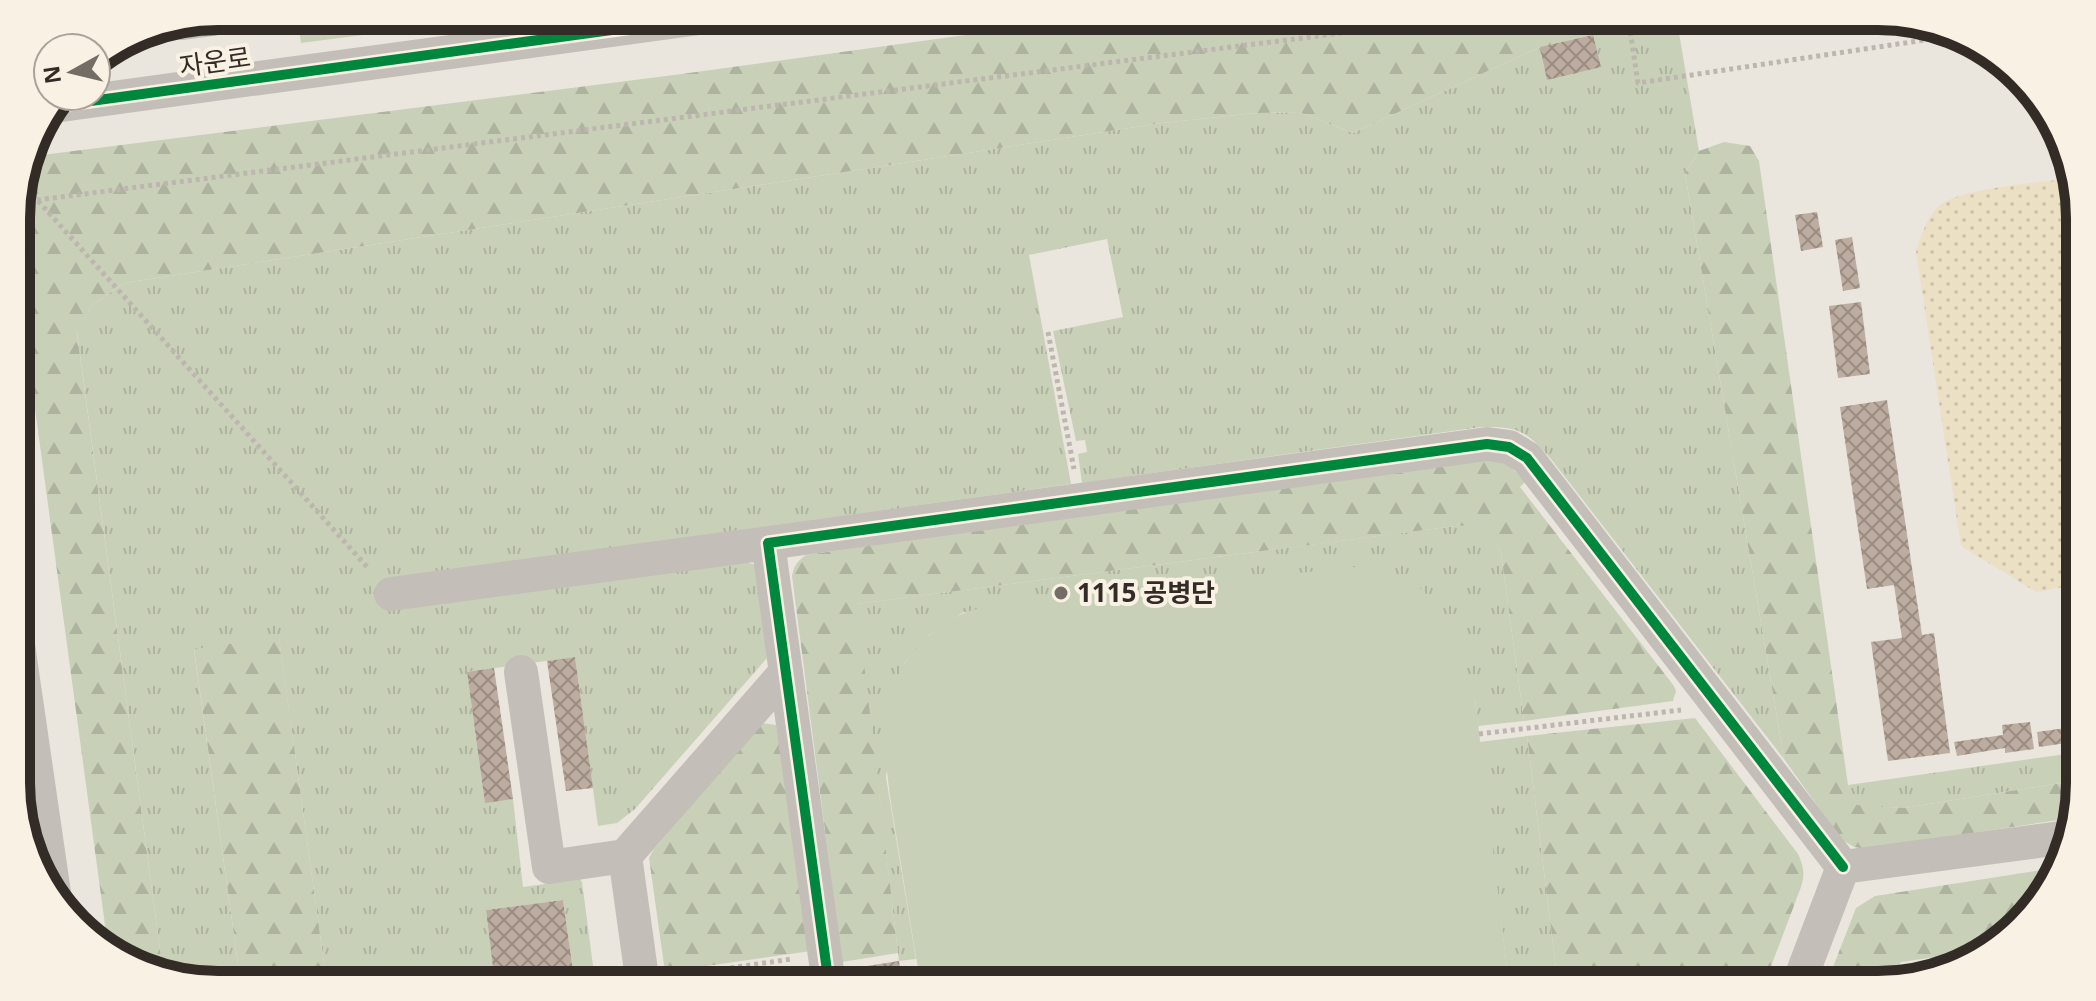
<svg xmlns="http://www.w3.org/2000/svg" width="2096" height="1001" viewBox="0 0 2096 1001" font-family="'Open Sans','Noto Sans KR',sans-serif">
<defs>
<pattern id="grass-tufts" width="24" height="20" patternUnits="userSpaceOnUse" patternTransform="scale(2)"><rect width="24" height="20" fill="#c9d0b8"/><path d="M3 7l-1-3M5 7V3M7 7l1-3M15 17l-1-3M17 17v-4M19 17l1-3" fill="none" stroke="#adb39e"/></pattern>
<pattern id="forest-firs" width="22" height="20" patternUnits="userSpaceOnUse" patternTransform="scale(2)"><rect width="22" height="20" fill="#c9d0b8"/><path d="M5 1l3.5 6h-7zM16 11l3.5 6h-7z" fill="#adb39e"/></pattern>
<pattern id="sand-dots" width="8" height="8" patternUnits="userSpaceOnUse" patternTransform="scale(2)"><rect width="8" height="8" fill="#ebe0c4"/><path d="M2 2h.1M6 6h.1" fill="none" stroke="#cac0a8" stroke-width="1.8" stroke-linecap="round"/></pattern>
<pattern id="building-cross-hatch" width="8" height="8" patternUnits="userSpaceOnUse" patternTransform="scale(2)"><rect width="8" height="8" fill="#bdaca0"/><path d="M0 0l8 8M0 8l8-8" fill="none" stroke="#9a8c82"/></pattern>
</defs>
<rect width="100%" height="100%" fill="#eae6de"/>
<path fill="url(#grass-tufts)" d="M395 16H510L301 43 299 28Z
M1677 21 1699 151 1685 173 1784 759 1551 459C1526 431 1519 426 1481 427L1082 483 1078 454 1087 452 1085 440 1076 441 1053 331 1123 317 1107 239 1029 255 1071 484 389 579 744 562 753 564 758 572 768 657 635 809 617 823 598 826 575 657 467 672 485 802 513 799 523 887 580 879 582 882 594 973 586 985H575L563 900 486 910 495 985H327L279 638 194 650 241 985H218L163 972 77 332 91 306 124 283 1162 123 1256 113 1299 112 1353 133 1540 47 1593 35Z
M1474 525C1490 530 1495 537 1501 553L1524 721 1478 726 1475 698 964 612 929 635 905 662 886 777 916 959 899 961 856 604 1455 526Z
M1527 736 1558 985H1509L1479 742Z
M2080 752V780L1904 808 1857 806 1848 785Z
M791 966 794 985H684L683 980Z"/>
<path fill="url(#forest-firs)" d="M1104 16H1708L1593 35 1540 47 1353 133 1299 112 1256 113 1162 123 124 283 91 306 77 333 163 972 129 964 108 947 17 276 16 205 29 160 42 155 674 75Z
M1724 142 1750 146 1759 161 1848 785 1857 805 1904 808 2080 780 2072 818 1866 849 1854 847 1841 839 1784 759 1685 173 1699 151Z
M1475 460 1505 462 1526 481 1520 487 1674 686 1676 691 1673 701 1524 721 1501 553C1492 529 1480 525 1455 526L857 604 898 953 842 962 792 576C794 566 797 561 806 555L1168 502Z
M279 637 327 985H241L194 649Z
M1695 718 1798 854C1804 867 1805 874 1801 887L1764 985H1558L1527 736Z
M762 723 776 725 811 951 665 972 649 858 654 849Z
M2048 869 2058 873 1992 949 1901 962 1888 985H1826L1856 908 1875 896Z"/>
<path fill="url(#sand-dots)" d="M2073 178 2078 192 2079 584 2036 592 1961 546 1916 252C1921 237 1926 219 1938 207 1958 187 2042 183 2073 178Z"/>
<path fill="#c9d0b8" d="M1354 567 1393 574 1423 590 1451 625 1475 698 1509 985H921C912 936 905 888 897 840 882 751 866 661 962 614 974 608 991 607 1004 604Z"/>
<path fill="url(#building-cross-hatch)" d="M1593 35 1601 67 1547 80 1540 47Z
M1817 212 1823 247 1801 251 1795 215Z
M1852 237 1860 288 1843 291 1835 240Z
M1861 302 1870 374 1838 378 1829 306Z
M1887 400 1922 635 1934 633 1950 753 1888 761 1871 642 1902 638 1894 585 1867 589 1840 407Z
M575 657 593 788 566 791 547 661Z
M494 668 513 799 485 803 467 672Z
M2030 722 2034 749 2005 753V748L1957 756 1954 742 2003 735 2002 725Z
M2080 726V741L2039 747 2037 732Z
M563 900 575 985H495L486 910Z
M899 961 902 985H863L861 967Z"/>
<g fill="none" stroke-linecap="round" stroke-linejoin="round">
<path stroke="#bcb6af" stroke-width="5" stroke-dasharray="4 4" stroke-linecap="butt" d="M1628 16 1638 83 1958 35
M22 183 369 569
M37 200 1474 16
M1048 332 1074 469
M1479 734 1681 710
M675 976 792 959
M601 985 609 972"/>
<path stroke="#c3beb7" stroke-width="34" d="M183 23 234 16
M54 106 714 16
M391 594 768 543
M17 638 55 900
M521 672 549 867 625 856
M1843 867 2068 837
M643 985 625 856 786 672
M829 985 768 543 1487 444 1509 447 1527 458 1843 867
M1798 985 1843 867"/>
<g stroke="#f8f1e4" stroke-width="15">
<path id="cycleway" d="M54 106 714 16
M829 985 768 543 1487 444 1509 447 1527 458 1843 867"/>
</g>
<use href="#cycleway" stroke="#00873e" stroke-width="10"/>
</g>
<circle fill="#736d66" stroke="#f8f1e4" stroke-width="3" cx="1061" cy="593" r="8"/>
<g text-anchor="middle" stroke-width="8" stroke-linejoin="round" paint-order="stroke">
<g font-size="26" fill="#332c26" stroke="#f8f1e4">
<text transform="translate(215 62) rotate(-8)" y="9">자운로</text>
</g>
<g font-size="26" font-weight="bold" fill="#332c26" stroke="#f8f1e4" text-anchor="start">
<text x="1077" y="602">1115 공병단</text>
</g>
</g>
<path d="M0 0H2096V1001H0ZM218 30H1878A188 188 0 0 1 2066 218V783A188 188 0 0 1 1878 971H218A188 188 0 0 1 30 783V218A188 188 0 0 1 218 30Z" fill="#f8f1e4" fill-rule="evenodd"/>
<path fill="none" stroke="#332c26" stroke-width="10" d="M218 30H1878A188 188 0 0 1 2066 218V783A188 188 0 0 1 1878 971H218A188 188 0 0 1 30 783V218A188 188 0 0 1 218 30Z"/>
<g transform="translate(72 72) rotate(262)"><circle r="38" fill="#f8f1e4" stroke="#a9a298" stroke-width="2"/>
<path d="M0-6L14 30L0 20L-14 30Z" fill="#736d66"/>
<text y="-12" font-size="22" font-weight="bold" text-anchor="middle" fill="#332c26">N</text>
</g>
</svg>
